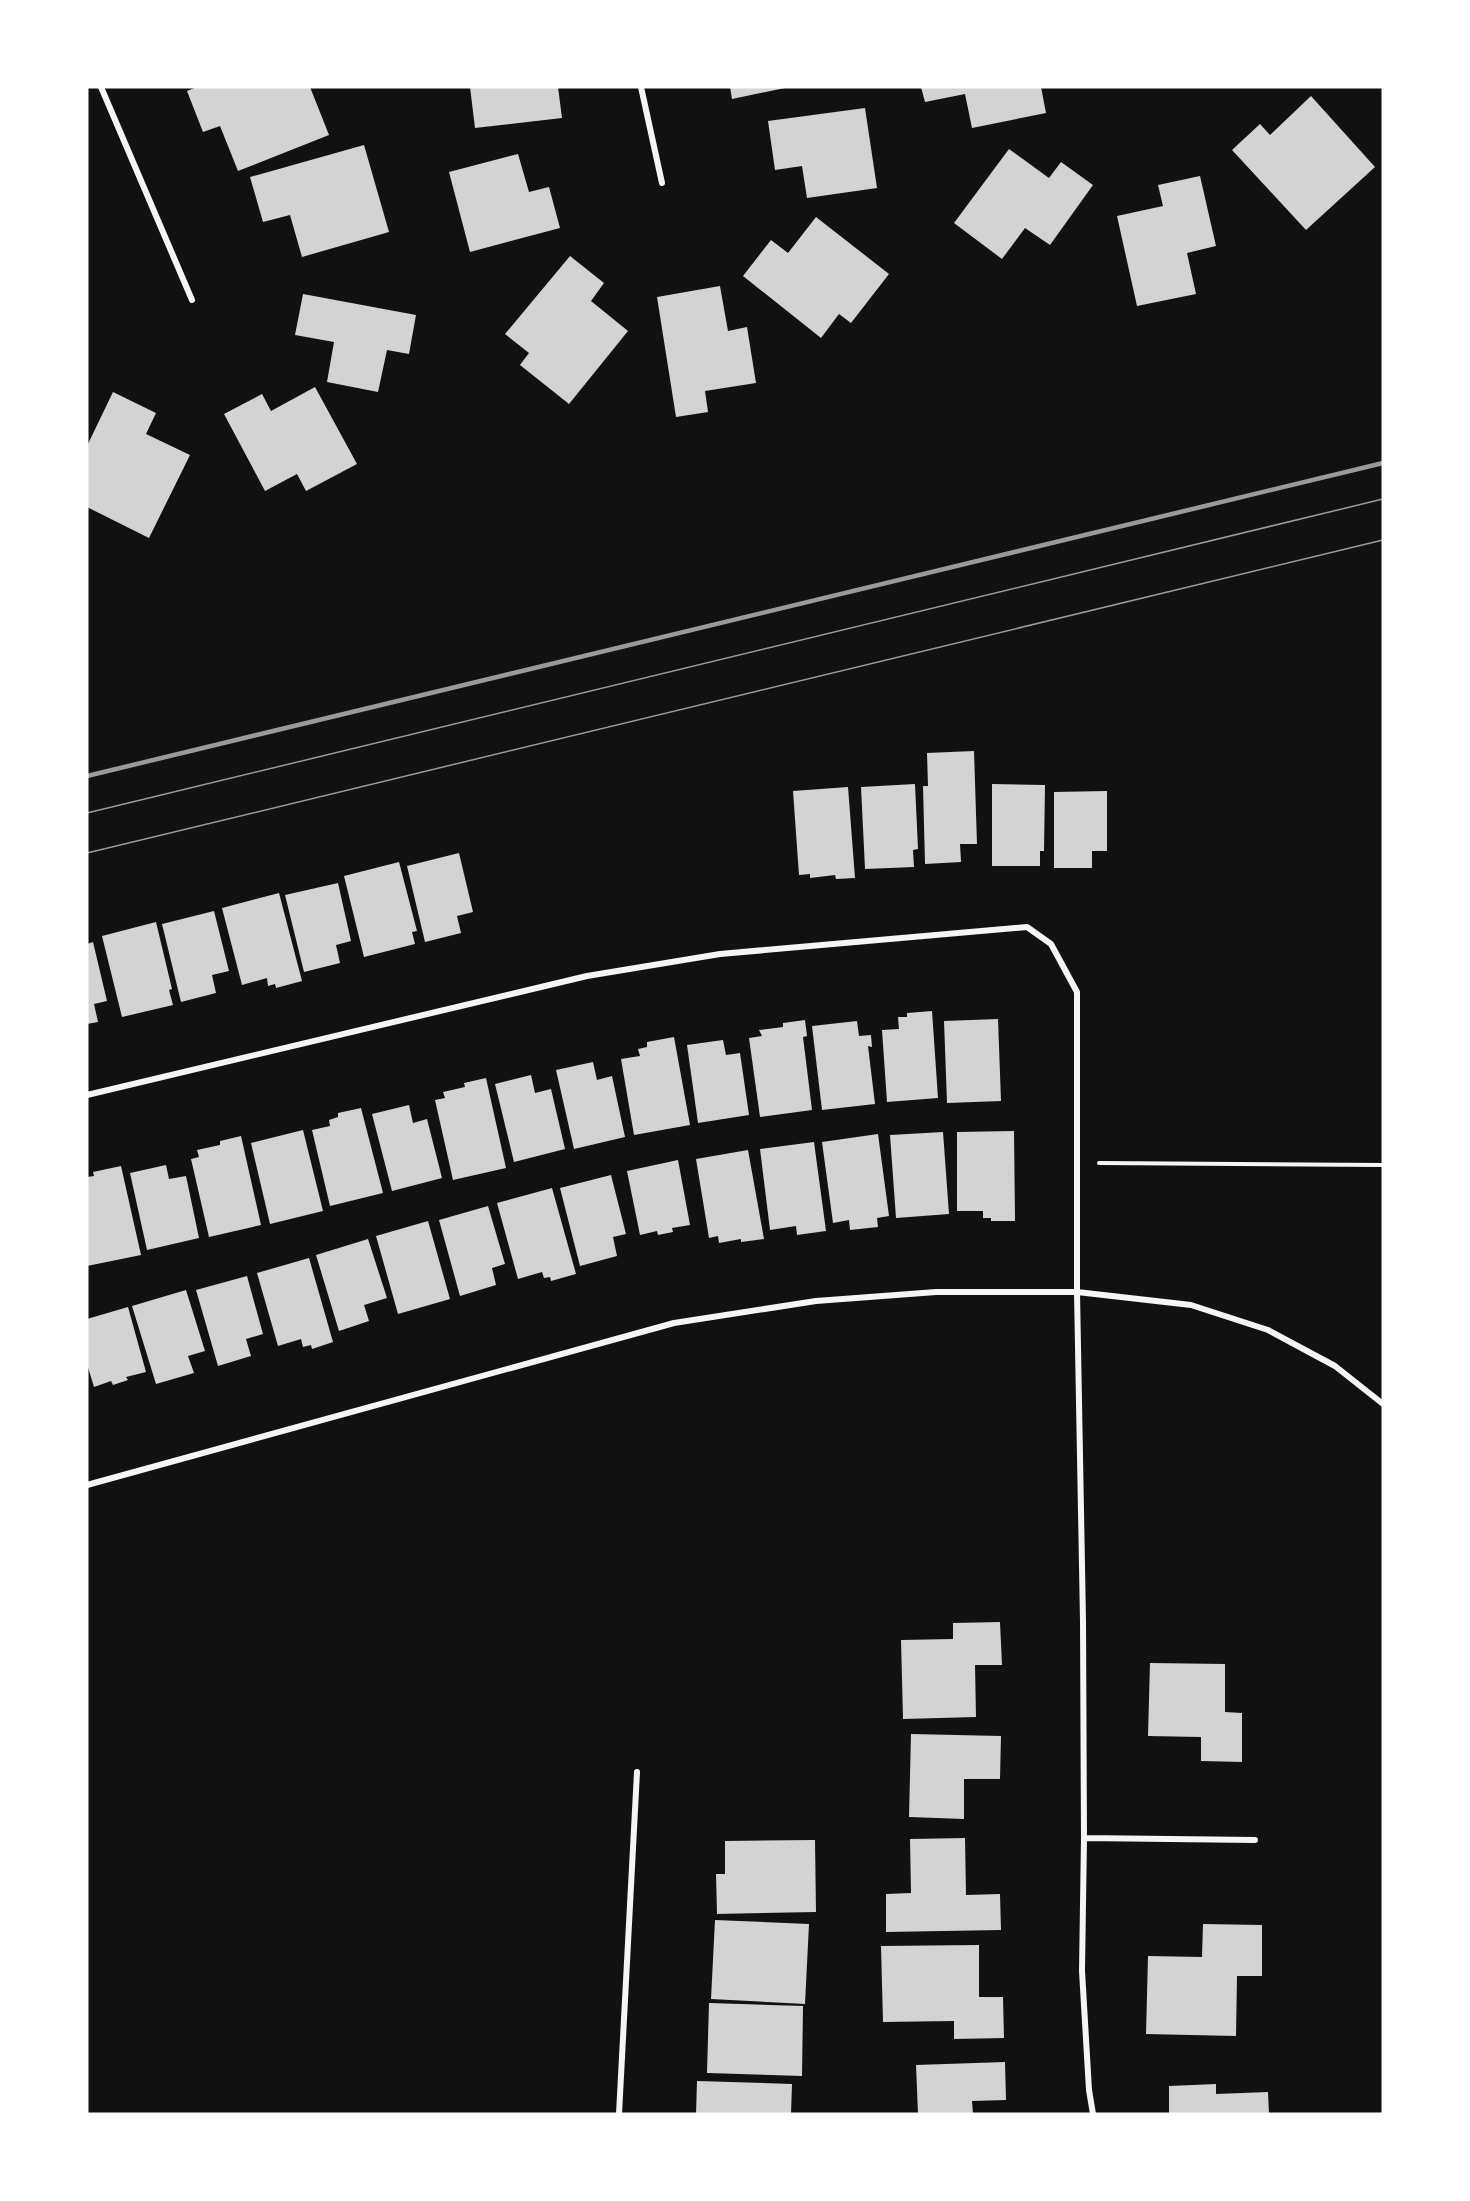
<svg xmlns="http://www.w3.org/2000/svg" width="1470" height="2201" viewBox="0 0 1470 2201" font-family="Poppins,sans-serif">
<rect width="100%" height="100%" fill="#111"/>
<path fill="#d3d3d3" d="M197 87H310L329 135 238 171 220 126 203 132 187 91Z
M470 87H558L562 118 475 128Z
M730 87H785V88L732 99Z
M921 87H1041L1046 113 972 128 965 94 925 102Z
M1311 96 1375 167 1306 230 1232 150 1260 124 1270 135Z
M865 108 877 188 807 198 802 166 775 170 768 121Z
M364 145 389 232 302 257 290 215 263 222 250 177Z
M1009 149 1049 178 1061 162 1093 185 1050 245 1025 228 1002 259 954 223Z
M518 154 529 192 549 187 560 228 470 252 449 172Z
M1200 176 1216 246 1187 253 1196 294 1137 306 1117 216 1163 206 1158 185Z
M816 217 889 274 851 323 839 314 821 338 743 276 771 240 788 253Z
M570 256 604 283 591 301 628 331 569 404 520 365 529 353 505 334Z
M720 286 728 331 747 327 756 383 705 391 708 412 676 417 657 297Z
M303 294 416 315 409 354 387 350 378 392 327 382 334 342 295 335Z
M315 387 357 464 306 491 297 474 265 491 224 414 262 394 271 411Z
M113 392 156 413 146 434 190 455 149 538 87 507V446Z
M974 751 977 844H960L961 862 925 864 923 786H928L927 753Z
M915 784 918 849 913 850 914 867 865 869 861 787Z
M992 784 1045 785 1044 851H1040V866H992Z
M848 787 855 878 836 879 835 875 810 878V874L799 875 793 791Z
M1107 791V851H1092V868H1054V792Z
M459 853 473 912 457 916 461 933 425 942 407 866Z
M399 862 417 931 412 932 415 944 364 957 344 876Z
M338 883 351 941 336 945 340 963 304 972 285 895Z
M279 893 302 981 276 988 275 984 268 986 267 978 242 985 222 908Z
M214 911 229 971 212 975 216 993 181 1002 162 924Z
M156 922 172 989 169 990 173 1005 122 1017 102 936Z
M93 942 107 1001 94 1004 98 1022 87 1024V944Z
M932 1011 938 1098 887 1102 882 1030 899 1029 898 1017H907V1013Z
M998 1019 1001 1101 947 1103 944 1021Z
M805 1020 807 1036 803 1037 812 1110 760 1117 749 1038 762 1036 759 1030 783 1027V1023Z
M857 1021 859 1036 871 1035 872 1047 868 1046 875 1104 822 1110 812 1026Z
M674 1037 690 1125 634 1135 621 1059 640 1056 638 1049 647 1047V1042Z
M723 1040 726 1055 740 1053 749 1115 698 1123 687 1045Z
M593 1062 597 1080 612 1076 625 1137 574 1149 556 1070Z
M531 1075 535 1093 551 1089 565 1149 514 1162 495 1084Z
M486 1078 506 1168 453 1180 435 1100 445 1098 443 1092 465 1087 464 1083Z
M409 1105 413 1123 427 1119 442 1178 392 1191 372 1114Z
M361 1108 383 1193 330 1206 312 1130 330 1126 329 1120 338 1117V1113Z
M303 1130 323 1211 270 1224 251 1143Z
M1014 1131 1015 1221H991V1218H983V1211H957V1132Z
M943 1132 949 1214 896 1218 890 1135Z
M878 1134 889 1216 877 1218 878 1227 850 1230 849 1220 833 1223 822 1142Z
M241 1136 261 1225 209 1237 191 1159 199 1157 197 1150 220 1145V1141Z
M814 1142 826 1231 797 1235 796 1226 770 1230 760 1149Z
M748 1150 764 1239 741 1242V1239L719 1243 718 1236 709 1238 696 1159Z
M678 1160 690 1225 672 1228 673 1232 658 1235 657 1231 640 1235 627 1171Z
M166 1165 169 1179 186 1176 199 1238 147 1250 130 1173Z
M121 1166 141 1255 87 1266V1177L94 1176 93 1172Z
M611 1175 626 1234 613 1237 617 1256 580 1266 560 1188Z
M552 1188 576 1274 551 1281 550 1277 544 1278 542 1272 518 1279 497 1203Z
M488 1206 505 1264 492 1268 496 1285 460 1296 439 1220Z
M428 1221 450 1299 398 1314 376 1236Z
M368 1239 387 1298 364 1305 369 1321 339 1331 316 1255Z
M309 1258 333 1342 312 1349 311 1345 303 1347 301 1339 278 1346 257 1273Z
M247 1276 263 1334 246 1339 251 1356 218 1366 196 1290Z
M186 1290 205 1351 188 1356 194 1373 156 1384 132 1306Z
M128 1307 146 1372 126 1377 128 1380 113 1385 111 1381 94 1387 87 1364V1319Z
M1000 1622 1002 1665H975L976 1717 903 1719 901 1640 953 1639V1623Z
M1150 1663 1225 1664V1712L1242 1713V1762L1201 1761V1737L1148 1736Z
M911 1734 1001 1736 1000 1779H964V1819L909 1817Z
M965 1838 966 1895 1000 1894 1001 1930 886 1932V1894L911 1893 910 1839Z
M815 1840 816 1912 717 1914 716 1874H725V1841Z
M715 1920 809 1924 805 2004 711 1999Z
M1203 1924 1262 1925V1976H1237L1236 2036 1146 2034 1148 1956 1202 1957Z
M979 1945V1997H1003L1004 2038 954 2039V2021L883 2022 881 1946Z
M709 2003 803 2006 802 2076 707 2073Z
M1005 2062 1006 2100 972 2101 973 2114H918L916 2065Z
M697 2081 792 2084 791 2114H696Z
M1216 2084V2094L1268 2092 1269 2114H1169V2086Z"/>
<g fill="none" stroke-linecap="round" stroke-linejoin="round">
<path stroke="#f5f5f5" stroke-width="4" d="M1099 1163 1383 1165"/>
<path stroke="#f5f5f5" stroke-width="6" d="M101 87 192 300
M641 87 662 183
M87 1095 587 976 720 954 1027 927 1051 944 1077 992V1292L1083 1621 1084 1838 1082 1971 1089 2090 1093 2114
M87 1485 674 1323 816 1301 936 1292H1077L1191 1305 1268 1330 1335 1366 1383 1404
M1084 1838 1255 1840
M619 2114 637 1772"/>
<path stroke="#9a9a9a" stroke-width="1.5" d="M87 813 1383 499
M87 853 1383 540"/>
<path stroke="#9a9a9a" stroke-width="4.5" d="M87 776 1383 463"/>
</g>
<rect width="1470" height="2201" fill="none" stroke="#ffffff" stroke-width="177"/>
</svg>
